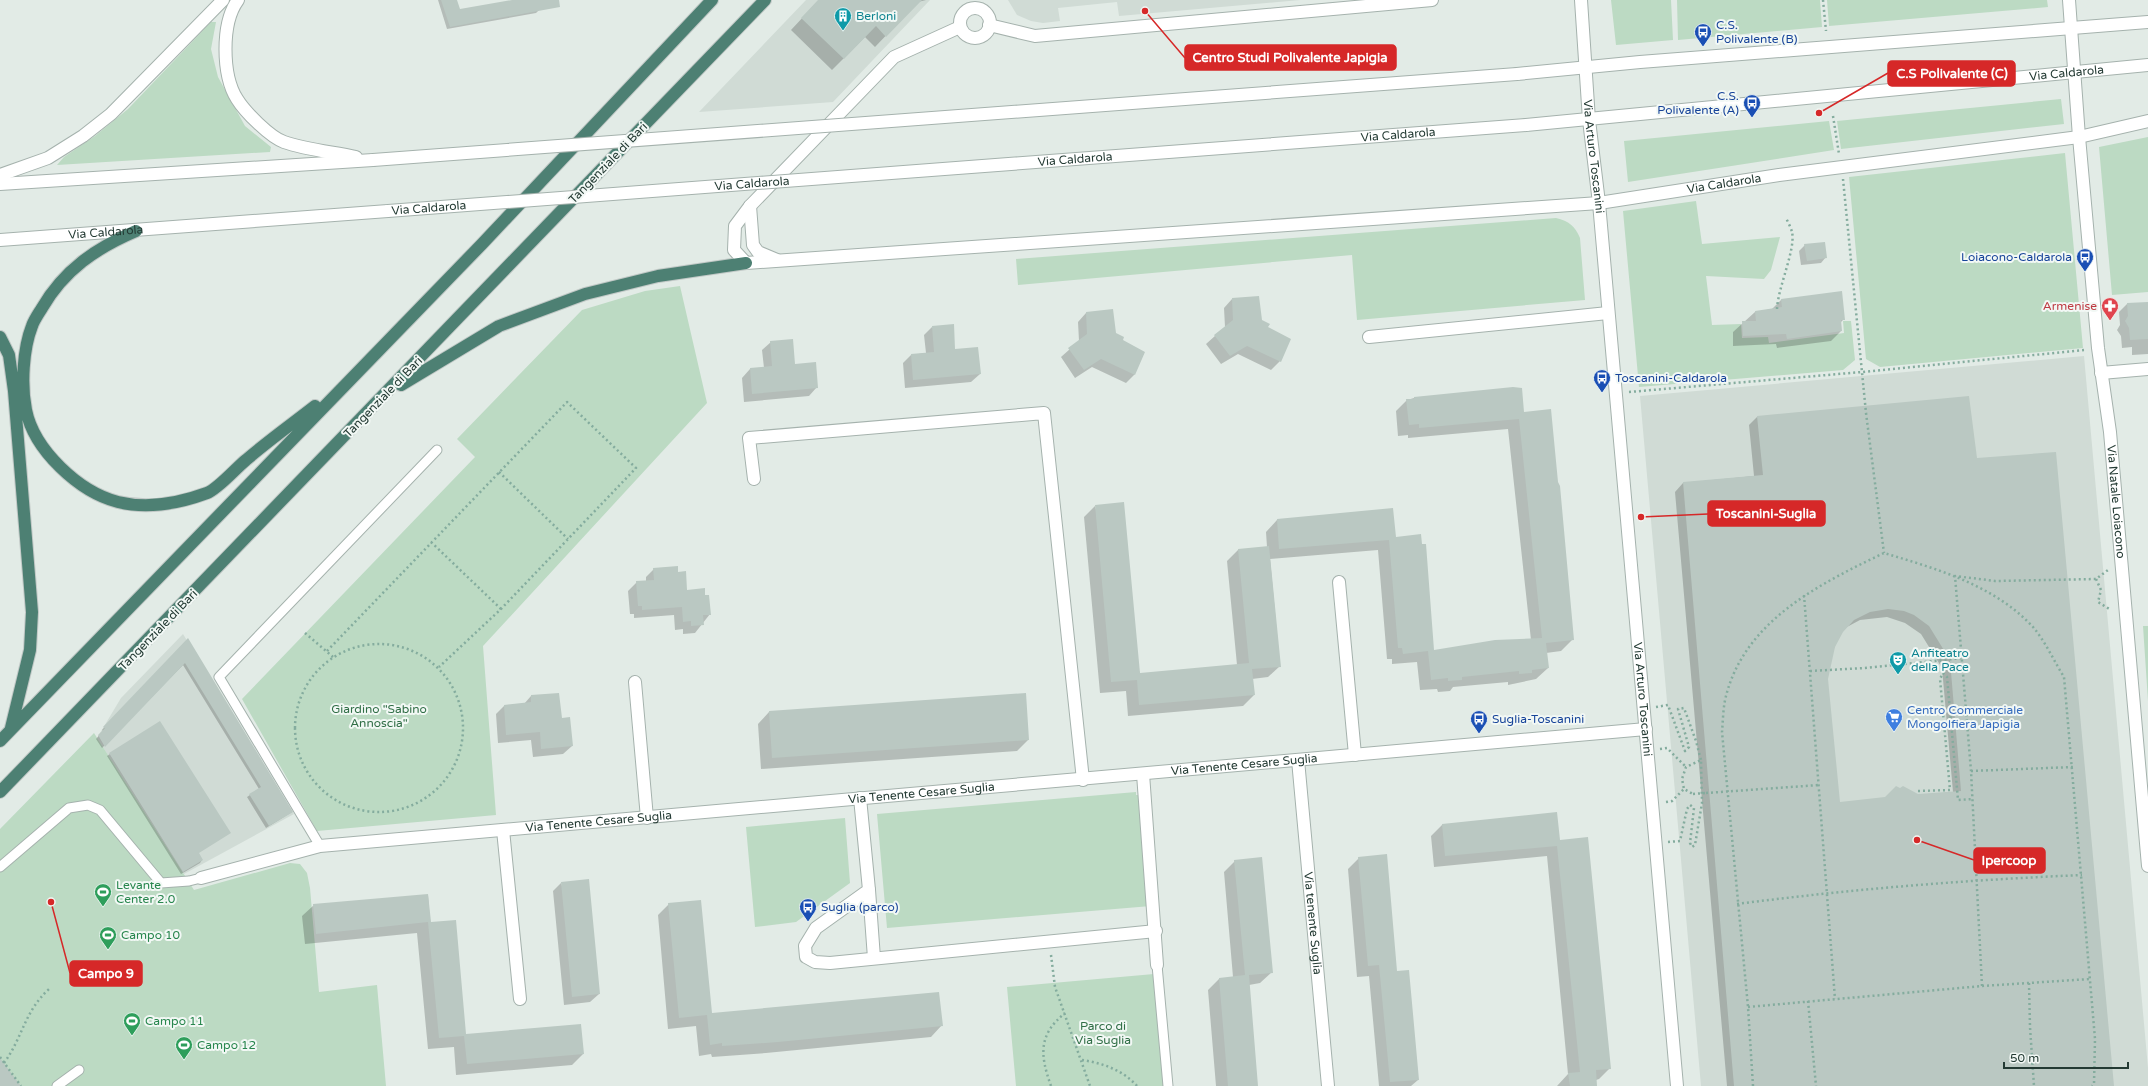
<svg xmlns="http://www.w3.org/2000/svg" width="2148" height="1086" viewBox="0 0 2148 1086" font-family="'Varela Round',sans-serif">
<rect width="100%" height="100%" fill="#e2ebe6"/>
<path fill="#d0dbd5" d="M806 0H930L833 102 699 112Z
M1008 0H1300L1119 16 1117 2 1058 8 1060 21 1043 23 1031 21 1017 15Z
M2084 356 2148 1068V1086H1701L1640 396Z
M183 634 294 814 184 874 97 738 121 698Z"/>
<path fill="#bcdac3" d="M1611 0H1671L1673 40 1616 45Z
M1677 0H1820L1822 27 1678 40Z
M1827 0H2047L2048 7 1829 26Z
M211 22H216L211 49 218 77 245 126 271 147 270 152 57 165 64 157 95 136 128 109Z
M2061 99 2064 124 1841 149 1837 121Z
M1829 121 1834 150 1628 182 1624 141Z
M2148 137V292L2112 295 2099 147Z
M2065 153 2083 348 1880 367 1866 359 1849 177Z
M1696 201 1702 244 1780 237 1771 270 1764 279 1706 276 1712 325 1741 324 1742 338 1768 337 1769 343 1844 333 1843 321H1851L1855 360 1843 370 1639 387 1623 211Z
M1556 218C1569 221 1575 226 1580 238L1585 300 1357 320 1352 255 1018 285 1016 259Z
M680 286 707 403 483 646 496 815 317 831 242 699 475 457 457 439 582 310 645 291Z
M2143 626H2148V701Z
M94 733 194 890 290 863 300 864 307 873 310 888 319 992 377 985 386 1086H0V829Z
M1136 792V795H1141L1151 906 887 928 877 814Z
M845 818 850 883 796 922 755 927 746 827Z
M1154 974 1164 1086H1016L1007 987Z"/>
<path fill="#0003" fill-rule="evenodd" d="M438 0H456L459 10 518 0H537L539 10 536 13 447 29Z
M819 0H926L918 2 875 47 865 37 832 70 791 30Z
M1805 245 1826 257 1821 263 1801 265 1799 251Z
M1841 292 1844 319 1840 323 1841 331 1831 341 1777 348 1776 344 1733 346V332L1755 312 1772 309 1781 300Z
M1232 299 1261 321 1267 328 1280 361 1271 370 1238 354 1221 364 1206 344 1225 327 1224 308Z
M2148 303V354L2132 355V347L2122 348 2121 336 2117 330 2120 325 2119 312 2127 304Z
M1112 310 1115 334 1122 341 1144 353 1134 375 1126 383 1092 367 1075 378 1061 357 1079 341 1078 322 1086 313Z
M932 327 980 374 971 382 905 388 903 363 911 355 926 353 924 335Z
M771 342 817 387 809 396 744 402 742 378 750 369 764 368 762 350Z
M1414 398 1523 413 1572 640 1561 651 1546 653 1548 668 1536 679 1508 685V682L1453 687 1450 691 1438 692 1437 689 1420 690 1417 662 1392 664V659H1387L1378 550 1270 559 1280 666 1268 677 1252 679 1254 695 1243 706 1128 716 1126 691 1100 693 1084 517 1095 506 1140 674 1237 665 1227 561 1238 550 1267 547 1266 532 1277 520 1392 509 1395 538 1433 651 1531 640 1508 429 1408 438V435L1398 436 1396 411 1407 400Z
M1757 417 1976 459 2113 1086H1727L1675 492 1683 483 1754 476 1749 425ZM1887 617 1905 623 1921 634 1942 668 1953 792 1839 803 1826 679 1836 641 1845 628 1860 620Z
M654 569 677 573 686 591 704 596 710 614 695 633 683 634V629L675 630 674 615 634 618V614H630L628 591 637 582 646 581V577Z
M188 640 292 812 266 828 247 797 259 789 183 665 102 748 96 739 103 731 102 730Z
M1025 694 1028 740 1017 751 761 769 758 724 769 712Z
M531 696 561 719 572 746 563 754 533 757 531 740 498 743 496 714 504 706 524 704Z
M110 754 198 853 202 860 200 863 181 874 107 756Z
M1556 814 1559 841 1610 1068 1599 1079 1596 1080V1086H1557L1568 1074 1547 856 1434 867 1431 836 1442 825Z
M1359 858 1396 972 1418 1080 1411 1086H1379L1369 976 1357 977 1348 869Z
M1235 861 1272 972 1260 983 1249 985 1257 1086H1216L1208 990 1219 979 1233 977 1224 872Z
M561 883 599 994 590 1002 564 1005 553 891Z
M428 895 430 923 465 1035 583 1054 572 1065 456 1075 454 1047 428 1049 417 933 305 944 302 916 314 905Z
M669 904 711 1014 942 1025 931 1037 766 1053 712 1057 711 1054 699 1056 696 1026 668 1029 658 915Z"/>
<path fill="#bac8c2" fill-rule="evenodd" d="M441 0H457L460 9 512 0H559L560 7 450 27Z
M818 0H922L886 37 876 26 844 59 801 18Z
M1825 242 1827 258 1807 261 1804 244Z
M1842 291 1845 320H1841L1842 331 1787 339 1786 334 1743 336 1742 321H1756L1755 311 1782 307 1781 299Z
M1259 296 1262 320 1270 324 1268 327 1291 339 1281 362 1247 346 1230 356 1214 335 1233 320 1232 298Z
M2148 302V339L2130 340 2129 328 2125 321 2128 316 2127 303Z
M1113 309 1116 333 1124 337 1123 340 1145 352 1135 375 1101 359 1084 370 1068 348 1087 334 1086 312Z
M954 324 955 349 978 347 981 374 913 380 911 354 934 352 932 326Z
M793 339 795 364 816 362 818 388 752 394 750 368 772 366 770 341Z
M1513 387 1522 388 1524 412 1551 409 1558 482 1560 486 1574 640 1546 643 1549 668 1532 670V673L1519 674V671L1462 677V680L1448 681V678L1431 680 1428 651 1403 654 1402 648H1398L1389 540 1279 549 1277 519 1393 508 1396 537 1421 534 1422 544H1426L1434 650 1495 640 1542 638 1519 419 1419 428V424L1409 425 1406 399H1414V397Z
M1969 396 1977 458 2056 452 2114 1086H1734L1683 482 1763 475 1757 416ZM1888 609 1904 611 1914 615 1929 626 1950 660 1961 791 1918 794 1903 786 1900 788 1896 786 1885 797 1840 802 1828 679 1835 647 1843 632 1854 620 1870 612Z
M1124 502 1140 673 1249 663 1238 549 1269 546 1281 667 1252 669 1255 695 1139 705 1137 680 1111 682 1095 505Z
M678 566V572L686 571 687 590 705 588V595H709L711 615H703L704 625 691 626V621L683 622 682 607 642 610V606H638L636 581 654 580 653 568Z
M188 638 293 812 269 826 249 794 261 787 185 663 105 747 98 735 105 728 103 727Z
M559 693 562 718 570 717 573 746 541 749 540 732 506 735 504 705 531 702V695Z
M1026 693 1029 740 772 758 769 711Z
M160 721 231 833 199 853 203 860 183 872 109 753Z
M1557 812 1560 840 1588 837 1611 1069 1596 1070 1597 1086H1570L1568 1073 1580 1072 1557 846 1445 856 1442 824Z
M1387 854 1397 971 1409 970 1419 1080 1390 1082 1379 965 1368 966 1358 857Z
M1262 857 1273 973 1249 975 1258 1086H1228L1219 978 1245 975 1234 860Z
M589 879 600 994 572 997 561 882Z
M428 894 431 922 456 920 466 1034 581 1024 584 1054 467 1064 464 1036 439 1038 428 922 316 934 313 904Z
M701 900 712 1013 939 992 943 1026 778 1042 722 1046V1043L710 1045 707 1015 679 1018 668 903Z
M0 1058 21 1086H0Z"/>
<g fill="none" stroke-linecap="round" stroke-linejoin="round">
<g stroke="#a5b2ad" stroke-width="11">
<path id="service" d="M320 846 219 677 437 450
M0 867 69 808 88 805 100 810 161 883 189 881 201 878
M1157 965 1168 1086
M57 1086 79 1070"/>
</g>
<g stroke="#a5b2ad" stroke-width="14">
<g id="minor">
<path id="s1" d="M1581 0 1589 120 1599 203 1677 1086"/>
<path id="s2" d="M2069 0 2079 137 2098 348 2110 432 2148 866"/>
<path d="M1369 337 1608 313"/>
<path d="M2101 373 2148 369"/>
<path d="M754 479 749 438 1044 413 1083 780"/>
<path d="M1339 582 1355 755"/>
<path d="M635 682 647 818"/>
<path id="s3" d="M1298 760 1328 1086"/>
<path d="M1143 774 1157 965"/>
<path d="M860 798 869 890 816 928 805 946 806 957 815 962 830 963 1156 931"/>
<path d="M503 830 520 999"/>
<path id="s4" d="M201 878 320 846 1646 729"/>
<path d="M869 890 874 958"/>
</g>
</g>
<g stroke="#a5b2ad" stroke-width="14">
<g id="tertiary">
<path d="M238 0C221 23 222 75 237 99 245 112 270 137 284 142 307 150 333 152 356 157"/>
<circle cx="975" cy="23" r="15"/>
<path d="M989 25 1035 36 1432 0"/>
<path id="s5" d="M960 27 894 57 750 206 735 226 734 250 746 263 1599 203 1779 175 2079 137 2148 121"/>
<path d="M1517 74 1640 62 2148 22"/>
<path id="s6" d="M1526 125 2148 65"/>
<path d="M0 175 48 158 83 136 111 114 223 0"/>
<path d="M0 184 373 160"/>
<path d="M750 206 753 245 758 252 777 260"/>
<path id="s7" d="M0 240 388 211"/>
</g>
</g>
<g stroke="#c1c8c6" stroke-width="14">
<path id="trunk" d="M136 231C96 248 64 270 42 308 39 313 34 320 32 326 23 349 21 385 26 410 34 450 79 492 118 502 147 509 180 503 207 493 218 489 236 468 246 460 268 441 292 424 315 406
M0 337 9 355 14 391 32 612 30 650 11 728
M401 385 499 326 585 294 658 276 746 263
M0 741 482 244 712 0
M0 792 765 0"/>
</g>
<path stroke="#84ac9e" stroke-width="2.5" stroke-dasharray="2 3" stroke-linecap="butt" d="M1823 0 1826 31
M1833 116 1839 154
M1843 179 1866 413 1884 553
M1777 309C1778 287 1796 249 1792 232 1791 228 1788 222 1786 218
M1629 392 1862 372 2084 350
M499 472 568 539
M431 542 501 609
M2096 579 2101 590 2098 602 2111 610
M1804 595 1835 999
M305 633 333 657
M295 728a84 84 0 1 1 168 0a84 84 0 1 1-168 0Z
M327 651 567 402 636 468 501 609 439 667
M1810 671 1865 668 1963 658
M1656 707 1668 705 1685 751 1689 747 1678 709 1684 708 1696 741 1701 760
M1660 749 1667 748 1686 767
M1971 771 2073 767
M1918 791 1950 790 1940 679 1943 673 1947 677 1958 800 1973 799
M1706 793 1819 785
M1666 802 1672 801 1684 789
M1668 842 1680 841 1687 809 1690 805 1694 808 1690 843 1692 847 1695 845 1702 803 1701 760 1686 767 1682 779 1684 789 1693 794
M1737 904C1852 889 1966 880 2082 875
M1051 955 1055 987 1090 1086
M2029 983 2030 1027 2034 1086
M1982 986 1971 771 1955 576 1995 581 2096 579 2108 570
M1808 1001 1816 1086
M1748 1007 1982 986 2090 979
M0 1057 21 1086
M1082 1060C1102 1063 1123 1070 1137 1086
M4 1063C23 1037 24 1012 49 989
M1051 1086C1040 1055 1038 1035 1065 1013
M1753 1086 1748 1007 1722 732C1723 721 1723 707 1726 696 1745 621 1819 584 1884 553 1937 569 1994 585 2033 627 2045 641 2054 661 2064 677L2095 1039 2094 1084 2092 1086"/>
<use href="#service" stroke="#fff" stroke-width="9"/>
<use href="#minor" stroke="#fff" stroke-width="12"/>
<use href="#tertiary" stroke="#fff" stroke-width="12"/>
<use href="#trunk" stroke="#4d8073" stroke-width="12"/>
<g stroke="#a5b2ad" stroke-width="14" stroke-linecap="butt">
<g id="tertiary-bridge">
<path d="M373 160 1517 74"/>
<path id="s8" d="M388 211 1526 125"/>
</g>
</g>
<path stroke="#84ac9e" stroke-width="2.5" stroke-dasharray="2 3" stroke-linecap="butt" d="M1693 794 1706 793"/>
<use href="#tertiary-bridge" stroke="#fff" stroke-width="12"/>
</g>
<defs>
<g id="building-pin" transform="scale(0.9)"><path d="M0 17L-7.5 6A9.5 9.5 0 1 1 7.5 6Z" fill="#0f9aa8" stroke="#f2f8f5"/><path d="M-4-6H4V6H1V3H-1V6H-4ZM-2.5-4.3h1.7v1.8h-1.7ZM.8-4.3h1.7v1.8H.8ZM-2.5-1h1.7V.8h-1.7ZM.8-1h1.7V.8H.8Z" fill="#fff"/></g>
<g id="bus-pin" transform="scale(0.9)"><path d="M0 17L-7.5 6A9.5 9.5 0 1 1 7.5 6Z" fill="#1a4fb4" stroke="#f2f8f5"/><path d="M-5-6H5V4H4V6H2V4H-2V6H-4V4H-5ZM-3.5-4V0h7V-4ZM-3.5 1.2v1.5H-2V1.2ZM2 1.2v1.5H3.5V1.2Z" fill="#fff"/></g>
<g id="pharmacy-pin" transform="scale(0.9)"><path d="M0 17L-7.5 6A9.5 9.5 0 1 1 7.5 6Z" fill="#e0444e" stroke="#f2f8f5"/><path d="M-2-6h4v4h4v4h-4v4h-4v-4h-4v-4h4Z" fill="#fff"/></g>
<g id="theatre-pin" transform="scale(0.9)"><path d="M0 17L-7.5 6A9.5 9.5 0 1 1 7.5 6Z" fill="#0f9aa8" stroke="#f2f8f5"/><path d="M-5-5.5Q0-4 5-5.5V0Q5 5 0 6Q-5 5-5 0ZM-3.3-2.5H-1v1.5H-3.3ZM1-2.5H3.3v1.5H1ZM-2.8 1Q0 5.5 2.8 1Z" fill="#fff"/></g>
<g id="supermarket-pin" transform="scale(0.9)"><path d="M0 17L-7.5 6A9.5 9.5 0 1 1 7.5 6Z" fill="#3f7fe0" stroke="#f2f8f5"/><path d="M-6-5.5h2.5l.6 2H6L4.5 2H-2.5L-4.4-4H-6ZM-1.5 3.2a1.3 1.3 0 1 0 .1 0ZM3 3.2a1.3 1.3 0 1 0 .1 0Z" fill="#fff"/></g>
<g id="stadium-pin" transform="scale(0.9)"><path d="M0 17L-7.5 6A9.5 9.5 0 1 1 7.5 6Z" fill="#2e9e5b" stroke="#f2f8f5"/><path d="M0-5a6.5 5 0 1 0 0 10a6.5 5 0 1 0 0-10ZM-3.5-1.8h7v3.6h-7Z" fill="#fff"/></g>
</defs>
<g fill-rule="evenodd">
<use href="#building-pin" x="843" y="16"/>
<use href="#bus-pin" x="1703" y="32"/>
<use href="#bus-pin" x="1752" y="103"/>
<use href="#bus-pin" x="2085" y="257"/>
<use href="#pharmacy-pin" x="2110" y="306"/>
<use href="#bus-pin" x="1602" y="378"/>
<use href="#theatre-pin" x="1898" y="660"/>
<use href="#supermarket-pin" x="1894" y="717"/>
<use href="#bus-pin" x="1479" y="719"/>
<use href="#stadium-pin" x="103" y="892"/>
<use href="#bus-pin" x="808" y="907"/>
<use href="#stadium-pin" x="108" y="935"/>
<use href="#stadium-pin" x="132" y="1021"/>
<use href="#stadium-pin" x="184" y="1045"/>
</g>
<g text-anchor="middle" stroke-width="4" stroke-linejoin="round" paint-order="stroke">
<g font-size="12" fill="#0d838f" stroke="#f2f8f5" text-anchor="start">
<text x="856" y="20">Berloni</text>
<text x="1911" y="657">Anfiteatro<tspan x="1911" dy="14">della Pace</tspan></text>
</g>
<g font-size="12" fill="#164399" stroke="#f2f8f5" text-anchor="start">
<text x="1716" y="29">C.S.<tspan x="1716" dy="14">Polivalente (B)</tspan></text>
<text x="1739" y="100" text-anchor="end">C.S.<tspan x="1739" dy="14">Polivalente (A)</tspan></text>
<text x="2072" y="261" text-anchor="end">Loiacono-Caldarola</text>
<text x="1615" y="382">Toscanini-Caldarola</text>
<text x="1492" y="723">Suglia-Toscanini</text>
<text x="821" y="911">Suglia (parco)</text>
</g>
<g font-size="12" fill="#233a33" stroke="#f2f8f5">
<text dy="4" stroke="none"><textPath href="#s6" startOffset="543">Via Caldarola</textPath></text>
<text dy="4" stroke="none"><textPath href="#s8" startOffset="1013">Via Caldarola</textPath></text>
<text dy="4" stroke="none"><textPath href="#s1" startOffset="157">Via Arturo Toscanini</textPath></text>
<text dy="4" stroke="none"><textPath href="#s8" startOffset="689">Via Caldarola</textPath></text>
<text transform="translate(608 163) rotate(-46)" y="4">Tangenziale di Bari</text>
<text dy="4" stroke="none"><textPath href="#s5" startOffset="1328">Via Caldarola</textPath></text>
<text dy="4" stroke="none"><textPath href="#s8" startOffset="365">Via Caldarola</textPath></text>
<text dy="4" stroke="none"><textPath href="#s8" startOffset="41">Via Caldarola</textPath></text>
<text dy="4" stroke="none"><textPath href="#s7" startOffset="106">Via Caldarola</textPath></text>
<text transform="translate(383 397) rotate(-46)" y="4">Tangenziale di Bari</text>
<text dy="4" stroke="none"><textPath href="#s2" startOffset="504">Via Natale Loiacono</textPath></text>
<text transform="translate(158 630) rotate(-46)" y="4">Tangenziale di Bari</text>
<text dy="4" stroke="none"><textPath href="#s1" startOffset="702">Via Arturo Toscanini</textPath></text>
<text dy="4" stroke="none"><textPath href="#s4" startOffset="1051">Via Tenente Cesare Suglia</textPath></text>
<text dy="4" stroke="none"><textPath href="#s4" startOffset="727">Via Tenente Cesare Suglia</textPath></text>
<text dy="4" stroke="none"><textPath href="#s4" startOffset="403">Via Tenente Cesare Suglia</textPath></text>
<text dy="4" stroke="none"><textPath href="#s3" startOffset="164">Via tenente Suglia</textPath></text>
</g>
<g font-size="12" fill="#be3a42" stroke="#f2f8f5" text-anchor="end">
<text x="2097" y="310">Armenise</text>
</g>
<g font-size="12" fill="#306e46" stroke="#f2f8f5">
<text x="379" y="713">Giardino "Sabino<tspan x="379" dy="14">Annoscia"</tspan></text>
<text x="1103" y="1030">Parco di<tspan x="1103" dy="14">Via Suglia</tspan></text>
</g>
<g font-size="12" fill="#366cbe" stroke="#f2f8f5" text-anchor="start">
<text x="1907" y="714">Centro Commerciale<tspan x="1907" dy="14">Mongolfiera Japigia</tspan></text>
</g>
<g font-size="12" fill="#27864d" stroke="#f2f8f5" text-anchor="start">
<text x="116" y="889">Levante<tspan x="116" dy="14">Center 2.0</tspan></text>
<text x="121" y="939">Campo 10</text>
<text x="145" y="1025">Campo 11</text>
<text x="197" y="1049">Campo 12</text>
</g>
</g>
<path fill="none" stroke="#d62828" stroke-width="1.5" d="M1145 11L1185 58M1819 113L1888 73M1641 517L1708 514M1917 840L1974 860M51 902L70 973"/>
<g fill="#d62828" stroke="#f2f8f5" stroke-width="1.5">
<circle cx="1145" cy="11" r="4"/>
<circle cx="1819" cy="113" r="4"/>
<circle cx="1641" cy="517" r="4"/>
<circle cx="1917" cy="840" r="4"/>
<circle cx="51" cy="902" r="4"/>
</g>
<g fill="#d62828" stroke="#d62828" stroke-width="1.5">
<rect x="1185" y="45" width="211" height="25" rx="4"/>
<rect x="1888" y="61" width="127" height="25" rx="4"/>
<rect x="1708" y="501" width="117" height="25" rx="4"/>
<rect x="1974" y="848" width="71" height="25" rx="4"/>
<rect x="70" y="961" width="72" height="25" rx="4"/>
</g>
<g font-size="13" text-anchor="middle" font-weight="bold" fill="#fff">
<text x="1290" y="62">Centro Studi Polivalente Japigia</text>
<text x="1952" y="78">C.S Polivalente (C)</text>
<text x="1766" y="518">Toscanini-Suglia</text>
<text x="2009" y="865">Ipercoop</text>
<text x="106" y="978">Campo 9</text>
</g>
<path d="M2004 1062v6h124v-6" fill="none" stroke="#233a33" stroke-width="2"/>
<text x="2010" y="1062" font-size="12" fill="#233a33" stroke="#f2f8f5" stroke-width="3" paint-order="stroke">50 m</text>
</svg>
